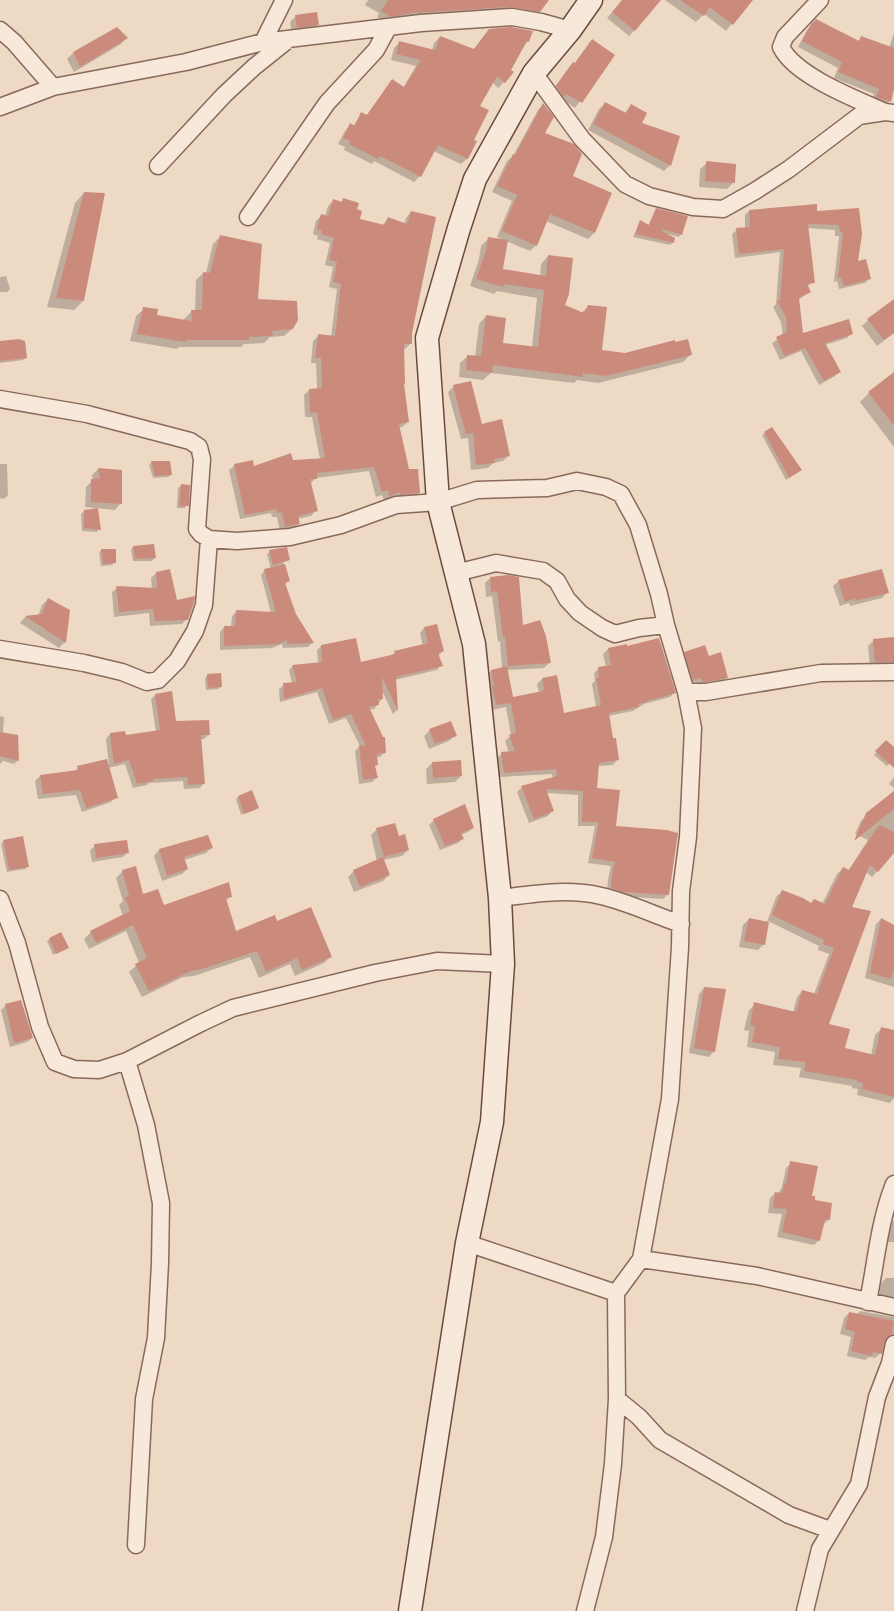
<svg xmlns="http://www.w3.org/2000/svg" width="894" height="1611" viewBox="0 0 894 1611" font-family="Literata,serif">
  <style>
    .shadow { fill: #0003 }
    .building { fill: #cb8b7c }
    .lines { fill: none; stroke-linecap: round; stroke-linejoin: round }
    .minor-casing { stroke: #89695c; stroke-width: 19 }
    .secondary-casing { stroke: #6b4b3f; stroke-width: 25 }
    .minor { stroke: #f8e8d9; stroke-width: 16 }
    .secondary { stroke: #f8e8d9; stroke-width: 22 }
  </style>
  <rect width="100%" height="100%" fill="#eed9c5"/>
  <path class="shadow" d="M368,0H547L533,17L473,14L465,10L460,15L385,22L377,17L379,13L365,5Z
    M623,0H646L635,30L629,36L607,18Z
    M665,0H751L726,31L704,14L696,22Z
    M296,16L317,25L311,31L292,33L290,22Z
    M816,20L857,42L861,38L889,48L894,33V84L890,101L884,106L872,102L874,94L834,78L838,68L798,47L807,30Z
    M490,30L528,41L523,46L504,82L498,88L492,82L478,106L472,140L475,142L467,159L461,164L433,151L420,176L414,182L374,161L372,164L344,150L345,147L338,144L345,131L350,125L353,126L361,114L366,116L392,81L403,88L416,66L391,60L394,48L400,42L432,50L434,43L440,37L473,50Z
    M126,38L121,44L74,72L67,59L73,53Z
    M592,41L613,55L575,108L551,92L568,69L574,64Z
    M605,104L624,114L631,105L640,124L670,165L664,171L588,130L599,109Z
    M543,105V134L571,177L610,193L594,233L588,239L546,221L536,245L530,251L506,241L502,270L540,276L541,264L548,256L563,305L581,313L589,306L601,351L625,354L690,355L683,362L598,383L577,380L574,383L491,373L483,380L459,377L460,363L468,356L475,357L479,324L486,316L502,344L532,348L537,298L497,291L494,294L470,286L479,259L481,246L488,239L504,240L497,237L512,201L492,192L507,161L513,156L538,110Z
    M707,163L735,165L733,183L727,189L699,187L700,169Z
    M84,193L83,301L74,310L47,307L75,203Z
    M343,200L356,210L359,220L382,226L388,218L404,224L406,218L411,212V343L405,349H402L403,385L408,422L402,427L398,428L408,471L419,493L413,498L395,499V497L384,500L382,495L376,497L369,471L316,478L310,484L316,510L311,516L297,519L298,524L293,529L280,532L277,517H272L271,513L240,519L229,470L235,465L253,468L293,461L320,459L312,417H305L304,395L309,390L317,389L316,363H311L313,341L319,335L331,337L337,289L329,287L333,267L325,265L330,243L317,239L318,236L313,234L316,221L322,215L325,216L328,206L333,201L341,203Z
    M656,209L681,234L679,237L664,233L673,242L670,245L633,237L640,222L648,226Z
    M858,209L857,263L870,278L865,283L839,289L837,281L834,282L839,236H835V230L808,228L813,282L807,287L809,292L798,300L802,334L852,333L847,338L825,345L839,372L835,376L819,385L801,351L780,360L772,343L783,336L781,322L773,307L776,304L780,252L735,258L732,234L737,230L745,229V215L749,211L816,213Z
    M221,236L256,300L292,329L284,336L270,337L264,343L244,344L241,347H179L177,349L130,341L136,316L144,309L156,316L184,321V319L192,311H195L196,280L203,273H206L213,244Z
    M6,276L10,289L7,292H0V277Z
    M894,310V333L877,346L862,326L868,320Z
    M0,342L26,358L23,360L0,363Z
    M894,385V447L860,402L869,393Z
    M454,386L481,425L509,455L503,461L493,463L488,468L471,470L468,438L461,439L448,392Z
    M765,433L797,472L786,480L762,435Z
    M152,462L171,475L168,477L153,478L149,465Z
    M0,464H7L8,495L4,499L0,498Z
    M98,469L121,503L115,510L85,507L86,487L93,480L92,475Z
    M181,486L187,505L185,508H177L178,488Z
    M84,511L99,529L97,532L82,531L81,514Z
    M133,547L155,558L152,561H133L131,550Z
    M101,550L114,562L112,565L101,566L99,553Z
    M270,552L289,560L283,563L288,581L285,585L295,615L312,643L308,647L283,648L282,644L272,648L220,650V632L224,627H231L232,616L236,612L271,613L261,575L265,570L271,569L267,554Z
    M156,573L187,619L182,624L150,626L149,613L114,617L112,592L117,588L152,589L151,578Z
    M490,578L522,626L550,662L544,668L506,670L512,698L539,693L537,684L542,679L563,715L596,707L592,684L595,681L594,673L599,668L606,667L603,654L608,649L626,646L674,693L670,697L644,704L633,711L608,716L617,760L613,765L598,766L596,789L615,827L668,894L663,899L617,896L607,893L608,879L611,866L588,863L595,826H578V795L546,793L552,811L548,816L529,823L517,792L522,787L553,778L552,774L499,777L497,758L502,753H509L505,741L511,735L506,707L492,710L487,675L491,671L502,668L500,641L498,642L492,596L486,597L485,583Z
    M839,581L887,592L882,598L850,606L849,603L840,606L833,586Z
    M48,599L65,642L59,648L20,623L25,617L38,616L42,605Z
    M436,625L443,651L438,656L441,665L437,670L395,680L397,710L393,714L381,689L382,699L374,709L368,710L384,753L380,757H376L377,764L374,767L376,778L372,782L359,784L355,751L360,746L346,718L329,724L317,692L280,702L279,689L284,685L292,684L289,670L293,666L318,663L317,650L321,646L360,664L390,657L395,652L423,646L420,633L424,628Z
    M894,639V671L870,668L868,646L874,640Z
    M685,653L708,657L726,678L722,683L698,686L697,682L688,684L680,658Z
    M208,675L221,686L218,689L206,690L205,678Z
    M155,695L175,722L208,735L204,739H200L204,783L200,788L184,789L183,781L149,783L147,785L133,788L125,764L108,768L116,797L111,802L82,812L76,795L38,799L35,781L40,776L74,772L78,768L109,765L106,739L110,734L125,736L156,732L151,699Z
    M0,716L4,717L3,733L18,760L14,764L3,761L0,764Z
    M430,730L455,735L449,741L429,749L424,736Z
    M886,742L894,749V758L887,766L874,755Z
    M432,763L461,776L455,782L427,784L426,769Z
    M894,777V788L889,784Z
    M252,792L257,808L255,810L241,815L236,799L238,797Z
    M894,792V852L872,877L866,872L850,908L828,1025L843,1049L871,1056L875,1035L881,1029L894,1031V1098L890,1103L857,1095L858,1089L852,1088V1086L799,1077L801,1068L773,1065L775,1052L747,1047L749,1031L744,1030L749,1010L755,1004L793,1012L797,997L802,991L814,994L829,954L818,950L819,946L768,921L764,944L758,950L739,947L743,925L749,919L767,922L776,897L782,891L810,904H822L837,874L843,868L848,871L868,840L855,834L861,821Z
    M434,820L473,828L468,832L461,835L462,839L458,843L440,850L429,825Z
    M377,829L398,838L408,850L402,856L383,860L389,875L383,881L354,892L348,877L354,871L377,861L371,835Z
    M208,836L211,848L206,853L184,860L187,869L182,874L162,881L154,856L159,850Z
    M4,841L28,866L25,869L7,872L1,844Z
    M95,846L128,852L123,857L92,862L90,850Z
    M123,871L143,896L163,907L231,896L226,901L235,933L277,922L331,956L324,963L295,976L290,964L259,978L250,957L194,976L183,977L142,997L129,972L139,963L126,931L89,949L84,939L91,932L123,916L119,905L123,901L116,878Z
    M881,919L894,926V987L865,978L876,924Z
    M50,939L67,948L53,955L47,941Z
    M704,988L714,1051L709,1057L689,1053L699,994Z
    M6,1005L32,1038L27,1042L10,1047L1,1010Z
    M791,1163L811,1197L829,1219L824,1224L819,1240L814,1245L777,1237L782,1214L768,1213L770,1198L775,1193L778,1194L782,1187L786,1168Z
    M894,1220V1242H885L889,1225Z
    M886,1278H894V1304L879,1299L881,1283Z
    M860,1311L894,1317V1341L890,1339H885L881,1353L875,1358L869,1357L865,1360L847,1356L851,1337L840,1334L844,1318L849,1313L856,1315Z"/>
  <path class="building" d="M388,0H549L540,12L511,7L412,13L391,17L381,11Z
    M622,0H661L635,31L612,12Z
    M680,0H753L733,25L710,7L704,16Z
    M317,12L319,25L297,28L295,15Z
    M816,19L859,41L861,36L894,48V89L891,102L876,97L879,89L838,72L842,62L802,41L811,24Z
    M117,27L128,38L80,67L73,52Z
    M511,27L533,31L529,42L527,41L511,70L514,72L505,83L497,76L480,106L489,110L474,140L477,141L468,159L438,145L421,177L380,156L378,159L349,144L350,141L343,138L350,123L355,126L361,112L367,115L392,79L404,87L421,60L396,54L399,41L435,50L440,36L474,49L489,29Z
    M592,39L615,55L582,103L566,94L564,97L556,86L573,62L575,63Z
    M605,102L626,113L631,104L647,113L642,123L680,136L671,166L593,124Z
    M543,103L554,117L545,133L574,144L582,154L573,176L612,193L595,233L550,214L537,246L502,231L517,195L497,186L513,154L515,155Z
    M706,161L736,164L735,183L705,181Z
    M84,192L105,193L84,301L56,298Z
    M343,198L359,203L357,209L362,211L360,219L385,225L388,217L407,224L411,211L436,217L412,333V344H404L405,384H404L409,422L399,424L409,469H418L420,493L400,495V492L389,496L388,490L382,492L374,467L317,473V479H310L318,511L298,516L300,524L285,527L282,512L277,513L276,509L245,515L234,464L253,460L254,466L291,453L293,460L325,458L317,412L310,413L309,389L322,388L321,358H315L318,334L335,336L341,284L333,282L337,262L329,260L334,238L321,234L322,231L317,229L321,214L328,216L333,199L342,202Z
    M817,204V211L859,208L862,234L858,261L866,259L871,279L844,286L841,277L838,278L843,232H840L839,225L808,224L815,283L807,284L811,292L799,298L803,333L849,319L853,334L825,343L841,372L824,381L805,348L784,356L776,337L787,332L786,317L777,301L780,300L784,249L739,254L736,228L750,227L749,210Z
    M656,208L688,216L682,235L662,229V231L675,238L674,243L635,234L640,220L649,225Z
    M220,235L262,244L258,299L297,301L298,320L293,329L272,331L273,336L249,337V340H185L186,342L137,334L143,307L158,309L157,315L192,321L191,310H202L203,272L210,273Z
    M488,237L508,240L503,269L546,276L548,255L573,258L569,294L565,305L584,313L588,305L607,307L602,350L625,353L675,340V342L688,339L692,355L606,376L583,373V377L493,365L492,373L466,370L467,355L481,356L486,315L506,318L503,343L538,347L544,290L504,284L503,287L476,279L486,250Z
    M894,299V333L884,340L867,319Z
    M19,339L25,341L27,358L0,361V341Z
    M894,372V426L868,392Z
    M471,381L482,424L502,419L510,456L494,459L495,463L476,465L473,433L466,434L461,417L453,385Z
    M772,427L802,470L789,478L764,432Z
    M151,461H170L172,475L155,476Z
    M98,468L122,470V504L91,502V479L100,478Z
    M181,484L190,485L189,506H179Z
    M98,508L101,530L84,528V510Z
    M154,544L156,558L135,559L133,546Z
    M287,547L290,560L273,565L269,550Z
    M101,549H116V563L103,564Z
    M285,564L290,581L285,583L296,614L314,643L287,644V640L278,644L224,646V626H235L236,610L276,612L264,569Z
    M170,569L177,600L195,596L194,603L188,620L155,621L153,609L119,612L116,586L157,588L156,572Z
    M882,569L889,593L855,601V598L845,602L838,580Z
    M508,575L519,577L523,625L540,620L546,636L551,663L508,666L505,637H503L497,591L491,592L490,577Z
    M48,598L70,610L66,643L25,616L42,614Z
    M437,624L444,651L438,653L443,666L396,677L398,711L382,677L383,699H378L379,705L369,707L383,737H385L386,753L377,754L378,765L375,766L378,778L363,780L359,745L366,746L351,714L333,720L322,688L284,699L283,683L297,682L292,665L322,662L321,645L356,638L361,662L395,654L394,651L428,643L424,627Z
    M894,637V662H875L873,639Z
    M659,638L676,693L647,701V702L639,704V707L609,713L613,738H616L619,760L599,763L597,788L620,790L616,826L667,830L678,833L669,895L622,892L611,888L612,873L615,862L592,858L599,822H582L583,791L546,789L554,811L534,819L521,786L557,776L556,769L504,773L501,752L515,751L509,735L516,732L511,703L496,705L492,686L494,685L491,670L507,666L513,697L543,691L544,690L542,678L557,675L564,713L601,705L596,678H599L598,667L611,665L608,648L627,644V646Z
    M705,645L709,656L721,652L728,678L705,682H703L701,678L693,680L684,652Z
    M221,673L222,687L208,688L207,674Z
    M172,691L176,721L209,720L210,735H201L205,784L188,785L187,777L153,779V781L137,784L129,760L114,764L110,733L125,731L126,735L160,730L155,694Z
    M451,721L457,736L435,744L429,729Z
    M0,732L18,735L19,761L0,756Z
    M886,740L894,747V768L875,751Z
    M107,759L118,798L86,808L80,790L43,794L40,775L78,770L77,766Z
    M461,760L462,776L433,778L432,762Z
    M252,790L259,808L244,814L238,796Z
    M894,791V809L854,841L866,813Z
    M465,804L474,828L461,833L464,839L445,846L433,819Z
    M395,823L399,836L405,834L409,850L384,857L376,828Z
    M879,825L894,832V853L878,872L870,865L852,907L871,911L829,1024L850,1029L845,1048L875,1055L881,1027L894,1030V1097L862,1089L863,1083L857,1082V1080L804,1071L806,1062L778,1059L780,1047L752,1042L755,1026L750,1025L754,1002L796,1012L802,990L817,994L834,948L823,944L824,940L772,915L782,890L803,898L811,903L814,899L825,904L843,867L849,870Z
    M208,835L213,848L184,857L188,869L167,876L159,849Z
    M23,836L29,867L9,870L3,840Z
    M127,840L129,853L96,858L94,844Z
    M383,857L390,875L360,887L353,870Z
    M136,866L143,894L158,889L164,905L229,882L232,897L226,898L236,931L275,915L277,921L311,907L332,957L302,970L297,958L266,972L257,951L202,969L191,971L149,991L135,964L147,958L133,925L96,943L90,931L130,911L125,897L129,896L122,870Z
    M749,918L769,922L765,945L744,941Z
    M881,918L894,925V968L891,979L870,973Z
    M61,932L69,948L56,954L49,938Z
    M704,987L726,989L715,1052L694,1048Z
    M21,1000L33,1038L14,1043L5,1004Z
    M790,1161L818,1166L812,1196H815V1200L832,1203L830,1220L825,1219L820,1241L782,1232L787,1209L773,1208L775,1192L782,1193L784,1184H786Z
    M849,1312L894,1321L892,1334L886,1338L882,1354L873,1352L872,1356L851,1351L855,1332L845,1329Z"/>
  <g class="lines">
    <defs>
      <path id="minor" d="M820,0L785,37L781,47C795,76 856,99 885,112
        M0,30L14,42L53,87
        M263,42L284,0
        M534,73L582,139L625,184L649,196L693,207L723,209L755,191L789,169L859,116L885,112L894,113
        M0,107L53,87L186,62L263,42L421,23L512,17L541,22L570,30
        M158,166L224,95L254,67L289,39
        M248,217L327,103L376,50L388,28
        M0,399L87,414L190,441L199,447L202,459L197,529L201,534L209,539L237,541L290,537L341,525L396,505L438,502L477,490L547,488L577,481L606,487L621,494L638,525L659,594L666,625L686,692L693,728L688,837L681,891L680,947L670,1099L641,1259L616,1293L617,1399L613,1464L604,1537L585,1611
        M456,573L496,563L543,571L557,581L567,599L580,613L602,628L615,634L639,628L666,625
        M0,649L84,663L122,672L147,682L158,680L177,661L195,631L204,605L209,539
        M686,692H706L821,673L894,672
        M500,898C533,894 568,888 601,896C628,902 654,915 681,924
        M0,899L17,943L40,1027L55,1062L74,1069L99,1070L127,1061L201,1023L233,1008L375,973L437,961L503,964
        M127,1061L146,1125L161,1203L160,1263L156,1338L144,1399L136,1545
        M467,1243L616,1293
        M641,1259L757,1276L894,1307
        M868,1302C876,1262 879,1222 894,1184
        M617,1399L639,1417L660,1440L789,1515L830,1530
        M805,1611L820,1549L859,1484L877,1397L890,1363L894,1344"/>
      <path id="secondary" d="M410,1611L467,1243L492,1122L503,964L500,898L474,644L438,502L427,338L459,228L475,179L534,73L570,30L591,0"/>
    </defs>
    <use href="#minor" class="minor-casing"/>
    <use href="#secondary" class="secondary-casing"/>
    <use href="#minor" class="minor"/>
    <use href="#secondary" class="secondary"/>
  </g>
</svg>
